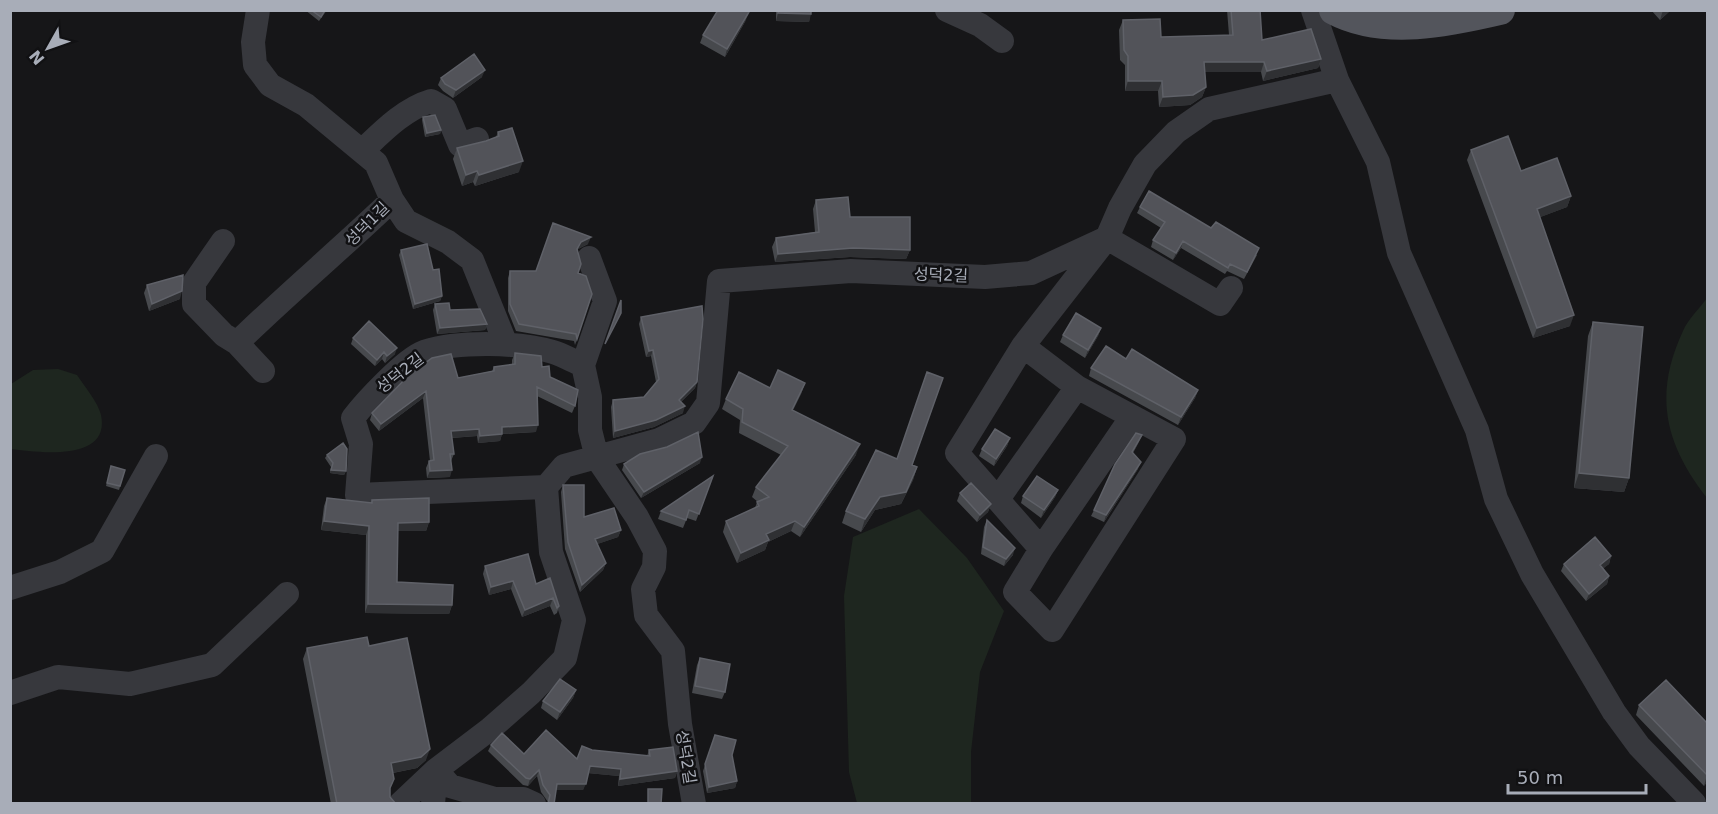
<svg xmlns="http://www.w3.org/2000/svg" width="1718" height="814" viewBox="0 0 1718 814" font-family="'DejaVu Sans','Noto Sans KR',sans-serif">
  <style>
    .green { fill: #1e261f }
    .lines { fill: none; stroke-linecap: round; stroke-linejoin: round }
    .minor { stroke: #37383d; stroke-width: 24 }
    .major { stroke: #53555c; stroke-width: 30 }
    .wall { fill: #47494d }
    .shaded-wall { fill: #2f3033 }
    .building { fill: #525359; stroke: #5f6168; stroke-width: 1.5 }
    .labels { text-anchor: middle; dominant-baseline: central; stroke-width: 5; stroke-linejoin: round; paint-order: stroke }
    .street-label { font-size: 16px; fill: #a8adb8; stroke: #111113 }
  </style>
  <rect width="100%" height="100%" fill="#161618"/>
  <path class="green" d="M1707,298V498C1665,444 1653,395 1683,331C1688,319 1700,308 1707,298Z
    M58,369L77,375C84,386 98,402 101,415C111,463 36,452 11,449V384L33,370Z
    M919,509L967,558L1004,611L980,672L971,752V803H857L849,772L844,596L853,537Z"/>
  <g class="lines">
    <path class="minor" d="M258,10L253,42L255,65L270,85L306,105L376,163L392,200L406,221L448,242L472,260L505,342
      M947,10L980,25L1002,41
      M1313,10L1337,80L1378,162L1399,253L1477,430L1496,499L1532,574L1614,712L1639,746L1694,803
      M362,151C382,132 404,109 431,101L445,109L460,145L477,139
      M223,241L194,283V304L224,335L237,343
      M1023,346L1077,387L1174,439L1052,630L1015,592L1041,549L957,453L1023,346L1107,238L1220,304L1231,288
      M583,365L605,301L589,258
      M263,371L237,343C287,294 341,249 392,200
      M546,487L357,495L361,444L353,418C366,401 405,359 424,352C458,341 519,342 553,352C563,355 573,361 583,365L590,397V430L597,458L637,517L655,551L654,567L643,589L646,615L673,651L680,724L694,804
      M998,499L1077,387
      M1041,549L1131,418
      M10,588L60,572L102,551L156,456
      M10,693L58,677L130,684L212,665L287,594
      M436,770L450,786L495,799H523L534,804
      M400,804L436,770L490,729L531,693L565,658L574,620L551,552L546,487L564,466L659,440L694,423L708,403L719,281L851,271L985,277L1031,273L1107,238L1120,208L1145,164L1176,132L1209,109L1337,80
      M433,804L436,770"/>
    <path class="major" d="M1334,10C1383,36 1449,22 1500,10"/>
  </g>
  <path class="wall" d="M305,10H327L319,21Z
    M776,10H811L809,22L776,21Z
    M1227,10H1260L1262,40L1321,59L1318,68L1263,81L1261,72H1205L1206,87L1202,97L1190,105L1159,107L1158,91H1125V65L1120,60L1119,30L1123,20L1161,37L1229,35Z
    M1651,10H1671L1660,20Z
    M746,20L725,57L700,43L703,35Z
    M482,77L453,98L443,91L438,85L441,78Z
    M423,117L441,130L440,134L425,137L422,120Z
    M498,132L519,172L475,186L473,182L462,186L453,159L457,148L486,141L496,137Z
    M1471,150L1521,171L1571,196L1567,207L1540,217L1570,326L1533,338L1467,160Z
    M816,200L850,217L910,250L906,259L850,257L775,262L772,247L776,238L815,232L813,209Z
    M1140,207L1257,255L1244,279L1227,271L1225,274L1181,248L1173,260L1151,247L1153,240L1161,228L1137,213Z
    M553,223L588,244L578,249V273L592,294L575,345L574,341L516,331L508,311V278L510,271H536Z
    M401,250L442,296L440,301L413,309L399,255Z
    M147,285L180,299L149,311L144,293Z
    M435,304L487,324L485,330L437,334L433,310Z
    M641,317L697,382L695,388L681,402L683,413L654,427L613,438L611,407L613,400L644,397L656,382L651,356L646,357L639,324Z
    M1593,322L1629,478L1624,492L1574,488L1588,336Z
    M1101,328L1098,336L1085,358L1060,342L1063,335Z
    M353,338L395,354L385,363L382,359L375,366L351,344Z
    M515,353L542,367L575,406L572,413L537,396L536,432L502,434L500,441L478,443L477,436L452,438L454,454L451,461L450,477L427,478L426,468L429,461H430L423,398L379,431L370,420L372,413L458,378L492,371L494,367L512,365V360Z
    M1126,359L1198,390L1195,398L1178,425L1089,376L1091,368Z
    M805,383L801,394L793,410L856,455L800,537L791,531L768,542L765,550L737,563L723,532L726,521L755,508L757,502H758L752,497L756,487L781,455L739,433L740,420L722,409L726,399Z
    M1010,438L1007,446L994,466L979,456L982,449Z
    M1139,442L1133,453L1138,469L1104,522L1091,516L1094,510Z
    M327,455L346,471L344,475L330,473L331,467L325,458Z
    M897,459L917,467L913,480L901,504L875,510L861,532L842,523L846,511Z
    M700,463L641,498L622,470L624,464Z
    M111,466L125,470L119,490L106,486Z
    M713,476L696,521L687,518L683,528L658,519L661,511Z
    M563,485L584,517L621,530L618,537L597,544L606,563L603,570L580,592L565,549L561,492Z
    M1058,490L1055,497L1041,518L1021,503L1023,496Z
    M960,493L991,504L988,512L977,522L957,501Z
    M327,498L371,503L372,500L429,522L426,531H397V582L452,605L449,614L365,613L366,535L321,530L324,506Z
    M987,520L1013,555L1004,566L981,554L984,527Z
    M1611,556L1609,564L1603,568L1609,576L1607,584L1586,601L1561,571L1564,564Z
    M485,566L536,584L550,578L559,606L557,613L554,615L550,606L522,617L511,589L489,595L483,574Z
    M369,646L426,760L417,768L393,773L390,790V797L396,804H331L303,659L307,648Z
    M700,658L725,692L722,699L692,693L697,665Z
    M576,690L573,698L557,720L541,708L543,701Z
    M1639,705L1707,723V782L1704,786L1636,715Z
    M715,735L737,781L735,788L707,793L703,771Z
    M491,745L524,754L577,759L592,750L647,756L649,750L677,771L675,778L618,786L619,776L588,773L583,790H556L554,804H548V802L541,792L537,776L528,786L523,785L488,751Z"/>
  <path class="shaded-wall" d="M1663,10H1671L1660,20Z
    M749,12L746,20L725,57L727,49Z
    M778,13L811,14L809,22L776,21Z
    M1321,59L1318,68L1263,81L1267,71Z
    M1204,62H1264L1261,72H1201Z
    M485,70L482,77L453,98L456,90Z
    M1128,81H1162L1158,91H1125Z
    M1206,87L1202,97L1190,105L1159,107L1163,97Z
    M441,130L440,134L425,137L427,133Z
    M523,161L519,172L475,186L479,175Z
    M477,171L473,182L462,186L466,175Z
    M1571,196L1567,207L1533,220L1537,209Z
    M591,237L588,244L578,249L575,256L581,242Z
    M1183,241L1181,248L1173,260L1176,253Z
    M853,248L910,250L906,259L850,257L775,262L778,254Z
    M182,291L180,299L149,311L152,304Z
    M442,296L440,301L413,309L415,304Z
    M1574,315L1570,326L1533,338L1537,328Z
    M487,324L485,330L437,334L440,328Z
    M1101,328L1098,336L1085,358L1088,350Z
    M397,348L395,354L385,363L387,356Z
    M653,350L651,356L646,357L649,351Z
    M384,352L382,359L375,366L377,360Z
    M697,382L695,388L676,406L679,400Z
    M805,383L801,394L788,420L792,410Z
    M1198,390L1195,398L1178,425L1181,417Z
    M426,391L423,398L379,431L381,424Z
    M685,406L683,413L654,427L613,438L615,431Z
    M538,425L536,432L499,434L502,427Z
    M479,429L477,436L449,438L451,431Z
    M502,434L500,441L478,443L480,436Z
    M1142,435L1139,442L1129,459L1132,452Z
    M1010,438L1007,446L994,466L996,459Z
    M860,444L856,455L800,537L804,527Z
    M702,457L700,463L641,498L644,492Z
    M1141,462L1138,469L1104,522L1106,515Z
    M917,467L913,480L901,504L875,510L861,532L865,519L880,497Z
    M331,470L346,471L344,475L330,473Z
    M452,470L450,477L427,478L430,471Z
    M1579,473L1629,478L1624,492L1574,488Z
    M1058,490L1055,497L1041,518L1044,510Z
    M991,504L988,512L977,522L980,515Z
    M324,521L369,526L366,535L321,530Z
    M795,521L791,531L768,542L765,550L737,563L741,553L766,534Z
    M429,522L426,531H394L398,523Z
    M621,530L618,537L592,546L595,539Z
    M1015,548L1013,555L1004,566L1006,559Z
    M1611,556L1609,564L1598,573L1600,565Z
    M606,563L603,570L580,592L582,585Z
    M1609,576L1607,584L1586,601L1589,594Z
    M513,581L511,589L489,595L491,587Z
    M553,598L550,606L522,617L525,610Z
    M368,604L452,605L449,614L365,613Z
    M576,690L573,698L557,720L560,712Z
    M430,749L426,760L417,768L387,774L391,763Z
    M590,766L621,769L619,776L587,773Z
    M539,770L537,776L528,786L530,779Z
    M677,771L675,778L618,786L620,779Z
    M1707,775V782L1704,786Z
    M737,781L735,788L707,793L709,787Z
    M557,784H586L583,790H555Z"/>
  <path class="building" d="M311,10H325L321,17Z
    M718,10H746L749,12L727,49L703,35Z
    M779,10H811V14L778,13Z
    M1231,10H1260L1262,40L1311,29L1321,59L1267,71L1264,62H1204L1206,87L1193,95L1163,97L1162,81H1128V56L1124,50L1123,20L1160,19L1161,37L1233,35Z
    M474,54L485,70L456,90L445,84L441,78Z
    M435,115L441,130L427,133L423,117Z
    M512,128L523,161L479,175L477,171L466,175L457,148L486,141L499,136L498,132Z
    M1508,136L1521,171L1557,158L1571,196L1537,209L1574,315L1537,328L1471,150Z
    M1149,191L1211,228L1216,222L1259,248L1247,272L1230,264L1228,268L1183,241L1176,253L1153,240L1165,222L1140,207Z
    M848,197L850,217H910V250L853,248L778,254L776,238L819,232L816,200Z
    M553,223L591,237L581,242L577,249L581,264L578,273L586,276L592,294L577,339L576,334L519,324L510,304V271H536Z
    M427,244L433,270L439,269L442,296L415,304L401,250Z
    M183,275L182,291L152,304L147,285Z
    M621,300V313L605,344Z
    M449,303L450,310L480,309L487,324L440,328L435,304Z
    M702,306L703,319L697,382L679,400L685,406L656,420L615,431L613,400L644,397L659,379L653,350L649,351L641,317Z
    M1076,313L1101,328L1088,350L1063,335Z
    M369,321L397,348L387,356L384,352L377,360L353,338Z
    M1593,322L1643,327L1629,478L1579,473Z
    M1106,346L1126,359L1132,349L1198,390L1181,417L1091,368Z
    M515,353L541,356L542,367L549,366L550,377L578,390L575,406L537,387L538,425L502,427V434L480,436L479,429L451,431L454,454H450L452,470L430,471L429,461L434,460L426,391L381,424L372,413L409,375L432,358L451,354L458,378L494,371V367L515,364Z
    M778,370L805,383L792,410L860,444L804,527L795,521L766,534L769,540L741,553L726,521L759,506L757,502L769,497L756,487L788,446L742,422L743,409L726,399L739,372L770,388Z
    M927,372L943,378L912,465L917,467L906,492L880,497L865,519L846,511L876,450L897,459Z
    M995,429L1010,438L996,459L982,449Z
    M698,432L702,457L644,492L624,464L640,454L667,447Z
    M1136,433L1142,435L1132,452L1141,462L1106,515L1094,510L1115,464Z
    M343,443L347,449L346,471L331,470L333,463L327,455Z
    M111,466L125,470L120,486L107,483Z
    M713,476L699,514L689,510L686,520L661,511Z
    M1037,476L1058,490L1044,510L1023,496Z
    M971,483L991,504L980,515L960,493Z
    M563,485H584V517L614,508L621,530L595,539L606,563L582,585L568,542Z
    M327,498L372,503V500L429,498V522L398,523L397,582L453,585L452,605L368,604L369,526L324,521Z
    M987,520L1015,548L1006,559L983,547Z
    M1595,537L1611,556L1600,565L1609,576L1589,594L1564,564Z
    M528,554L536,584L550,578L559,606L557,608L553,598L525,610L513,581L491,587L485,566Z
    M367,637L369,646L407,638L430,749L421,757L391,763L394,779L390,788V797L396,804H337L307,648Z
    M700,658L730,664L725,692L695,686Z
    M560,679L576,690L560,712L543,701Z
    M1666,680L1707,723V775L1639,705Z
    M546,730L577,759L582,746L592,750L650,756L649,750L673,747L677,771L620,779L621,769L590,766L586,784H557L554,804H548L550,795L543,785L539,770L530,779L526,778L491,745L502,733L524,754Z
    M715,735L736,740L732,755L737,781L709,787L705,764Z
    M648,789H662L661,804H648Z"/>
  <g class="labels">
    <g class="street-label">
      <text transform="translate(367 224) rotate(-45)">성덕1길</text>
      <text transform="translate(941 275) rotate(2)">성덕2길</text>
      <text transform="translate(400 373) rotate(-38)">성덕2길</text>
      <text transform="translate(686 757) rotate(81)">성덕2길</text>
    </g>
  </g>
  <rect width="1718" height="814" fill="none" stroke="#a8adb8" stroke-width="24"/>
  <g transform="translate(48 48) rotate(230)" stroke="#111113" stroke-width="4.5" paint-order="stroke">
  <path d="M0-4.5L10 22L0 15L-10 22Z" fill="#a8adb8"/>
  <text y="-9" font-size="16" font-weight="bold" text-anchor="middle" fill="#a8adb8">N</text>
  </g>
  <path d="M1508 784v9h138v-9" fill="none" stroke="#a8adb8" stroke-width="3"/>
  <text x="1517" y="784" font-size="18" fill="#a8adb8" stroke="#111113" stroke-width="4.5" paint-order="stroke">50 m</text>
</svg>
